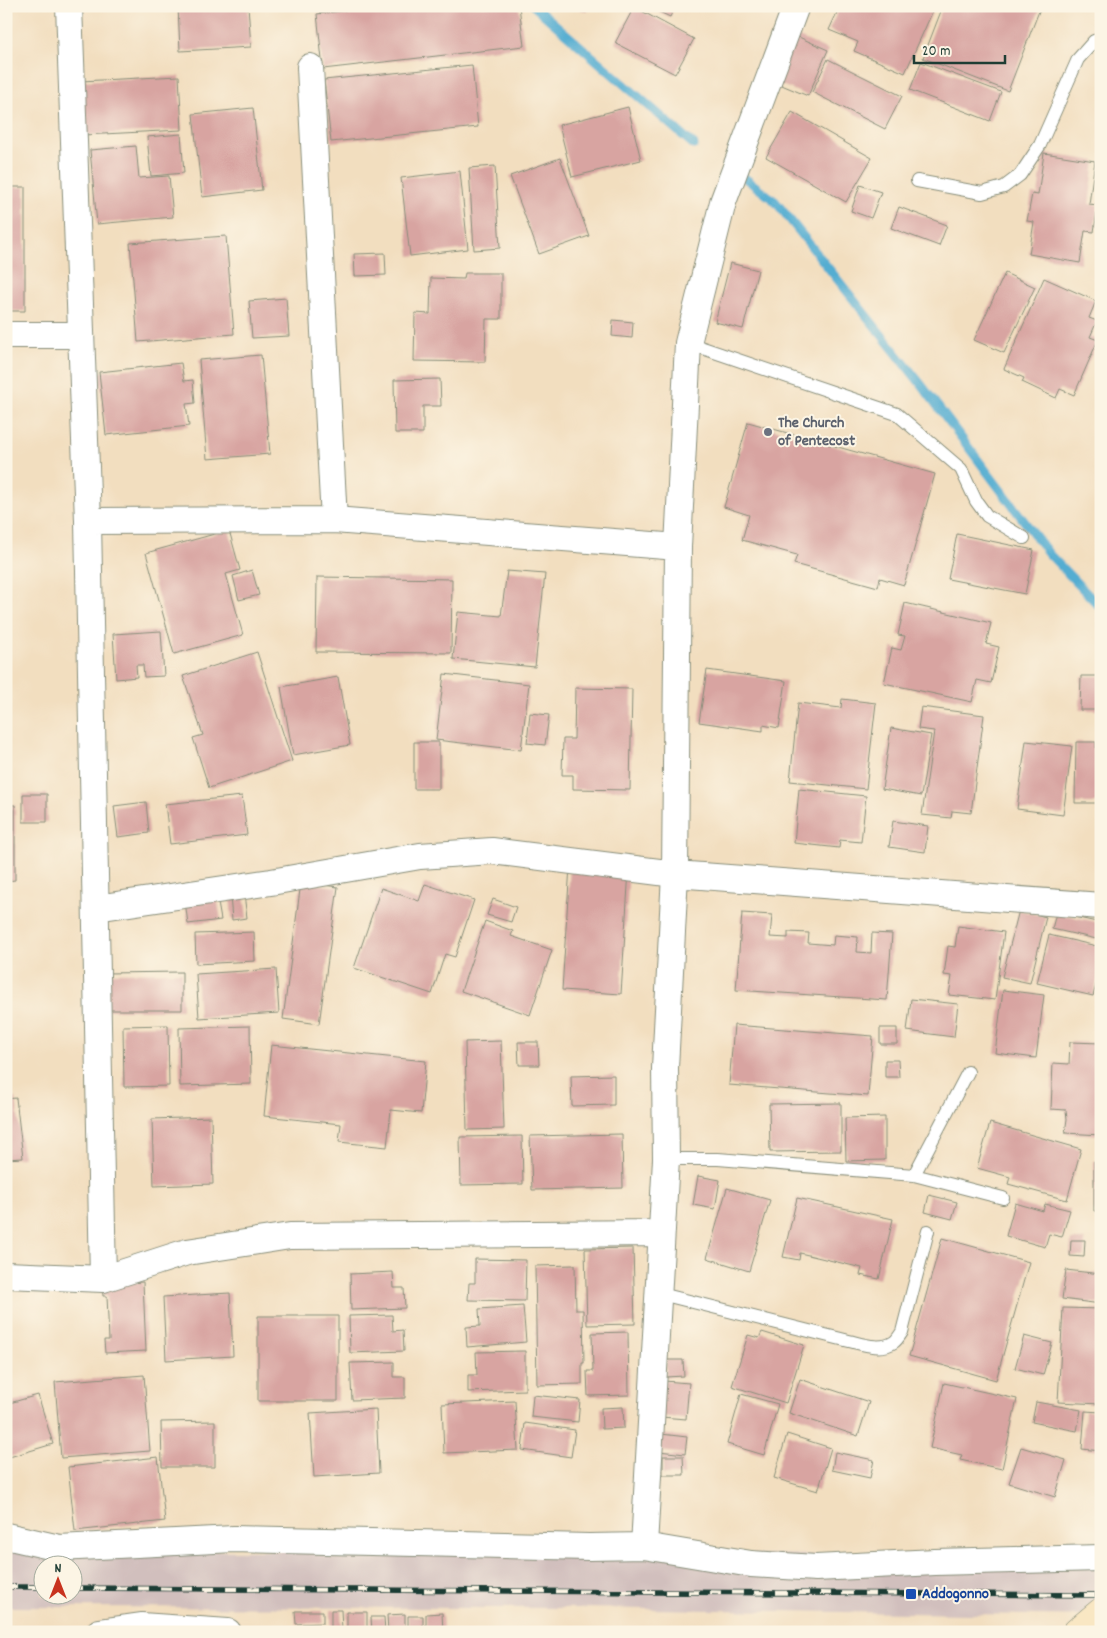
<svg xmlns="http://www.w3.org/2000/svg" width="1107" height="1638" viewBox="0 0 1107 1638" font-family="Dekko,sans-serif">
  <style>
    .industrial { fill: #d1bfbd; fill-rule: evenodd }
    .lines { fill: none; stroke-linecap: round; stroke-linejoin: round }
    .stream { stroke: #54add1; stroke-width: 9 }
    .building { fill: #d8a4a1 }
    .lane-casing { stroke: #888e7a; stroke-width: 14 }
    .street-casing { stroke: #888e7a; stroke-width: 28 }
    .secondary-casing { stroke: #888e7a; stroke-width: 29 }
    .lane { stroke: #fff; stroke-width: 12 }
    .street { stroke: #fff; stroke-width: 26 }
    .secondary { stroke: #f9e7c3; stroke-width: 28 }
    .rail-casing { stroke: #1f3d34; stroke-width: 5.5 }
    .rail { stroke: #fcf5e5; stroke-width: 4; stroke-dasharray: 11; stroke-linecap: butt }
    .worship-dot { fill: #6b7280; stroke: #fcf5e5; stroke-width: 2 }
    .transit-dot { fill: #1a4fb4; stroke: #fcf5e5; stroke-width: 2 }
    .labels { text-anchor: middle; dominant-baseline: central; stroke-width: 4; stroke-linejoin: round; paint-order: stroke }
    .worship-label { font-size: 16px; font-weight: bold; fill: #5b616d; stroke: #fcf5e5; text-anchor: start }
    .transit-label { font-size: 16px; font-weight: bold; fill: #164399; stroke: #fcf5e5; text-anchor: start }
  </style>
  <rect width="100%" height="100%" fill="#fcf5e5"/>
  <filter id="ink" filterUnits="userSpaceOnUse"><feTurbulence type="fractalNoise" baseFrequency=".02" numOctaves="2"/><feDisplacementMap in="SourceGraphic" scale="10" xChannelSelector="R" yChannelSelector="G"/><feConvolveMatrix kernelMatrix="1 2 1 2 8 2 1 2 1" color-interpolation-filters="sRGB"/></filter>
  <filter id="wash" filterUnits="userSpaceOnUse"><feTurbulence type="fractalNoise" baseFrequency=".0096" numOctaves="4" result="noise"/><feDisplacementMap in="SourceGraphic" scale="20" xChannelSelector="R" yChannelSelector="G"/><feGaussianBlur stdDeviation="1.12" result="paint"/><feColorMatrix in="noise" values="0 0 0 0 0 0 0 0 0 0 0 0 0 0 0 0 0 1.4 0 .05"/><feComposite in="paint" operator="in"/></filter>
  <g filter="url(#wash)">
    <rect width="100%" height="100%" fill="#f2debf"/>
    <path class="industrial" d="M6,1550L601,1552L1101,1559V1616L579,1608L6,1607ZM42,1566H72V1596H42Z"/>
    <g class="lines">
      <path class="stream" d="M534,6L694,145
        M737,172L775,201L920,383L1049,554L1101,608"/>
    </g>
    <g id="blocks">
      <path class="building" d="M178,6H248L251,47L180,51Z
        M384,6H519L524,46L323,69L317,14Z
        M575,6H589L586,12Z
        M647,6H675L670,17Z
        M840,6H935L905,73L854,51L858,42L829,30Z
        M943,6H1041L1008,91L923,58Z
        M634,7L694,39L675,74L615,43Z
        M792,34L828,50L808,96L772,81Z
        M828,59L902,96L885,129L812,92Z
        M921,62L1001,92L990,121L910,90Z
        M472,65L478,127L331,142L324,80Z
        M179,76L182,130L83,135L81,81Z
        M628,107L641,160L572,177L559,125Z
        M253,108L262,190L202,197L193,114Z
        M792,112L872,158L846,202L766,157Z
        M181,134L184,173L151,176L147,137Z
        M136,146L139,178L169,176L173,217L97,224L90,150Z
        M1044,153L1095,161L1089,204L1098,205L1094,232L1085,231L1080,263L1029,254L1034,222L1027,221L1032,194L1038,195Z
        M560,158L589,236L539,254L510,176Z
        M495,166L500,248L474,250L469,168Z
        M460,171L468,249L410,256L401,178Z
        M860,185L881,192L871,218L851,211Z
        M6,187H25V311H6Z
        M899,207L947,225L939,246L891,228Z
        M226,236L234,334L138,342L130,243Z
        M385,253L386,275L355,276L354,254Z
        M730,263L758,270L743,329L715,322Z
        M465,273H501V319H486L485,362L414,361L415,313L430,314L431,278L464,279Z
        M1005,273L1035,287L1004,353L974,340Z
        M1044,278L1096,301L1089,318L1097,321L1090,337L1098,340L1074,395L1060,389L1056,398L1022,382L1024,378L1004,369Z
        M286,298L289,336L252,338L249,301Z
        M613,320L633,322L632,338L612,336Z
        M261,355L270,454L207,459L199,360Z
        M181,363L184,381L193,380L195,403L186,404L189,426L106,435L99,372Z
        M440,379L441,406H423V433H395L394,380Z
        M748,422L935,474L904,585L880,578L878,587L794,564L797,555L742,540L749,515L724,507Z
        M229,530L240,570L226,574L243,635L174,654L146,553Z
        M957,534L1034,550L1025,594L948,579Z
        M252,570L259,595L239,600L233,576Z
        M507,571L545,574L535,667L453,659L458,612L501,616Z
        M317,577L452,579L451,653L316,652Z
        M905,603L991,623L986,644L999,647L991,683L977,680L972,702L884,683L892,648L901,650L905,636L898,635Z
        M161,631L164,676L144,677L143,665H136L137,677L116,679L113,634Z
        M257,652L292,761L209,788L193,738L203,735L183,676Z
        M707,670L786,681L779,728L763,725V731L699,722Z
        M444,674L529,684L521,750L436,740Z
        M1081,676H1100L1099,710H1080Z
        M338,677L350,745L293,755L281,687Z
        M575,688L632,689L630,790L573,789V775H562L563,739H574Z
        M842,699L876,703L866,789L790,781L798,703L841,708Z
        M921,707L984,715L971,813L952,811L951,818L922,815L934,731L918,729Z
        M530,713L549,715L545,745L527,743Z
        M891,728L931,735L921,796L882,789Z
        M1026,741L1072,746L1063,815L1017,809Z
        M414,742H439V789H414Z
        M1076,742H1096V748H1101V803H1075Z
        M799,789L866,796L861,842L840,840L839,848L794,843Z
        M23,794H47V822H23Z
        M242,796L247,835L170,844L165,804Z
        M146,802L149,833L118,837L114,806Z
        M6,805H15V880L6,881Z
        M893,821L928,826L925,852L889,847Z
        M570,866L629,870L621,994L562,990Z
        M301,882L338,887L319,1024L283,1019Z
        M425,884L474,900L455,957L445,954L432,994L354,968L381,888L419,901Z
        M6,888H8V928H6Z
        M244,894L247,918L232,920L230,895Z
        M217,897L221,920L188,924L185,901Z
        M493,899L516,907L511,922L487,915Z
        M1019,910L1046,917L1030,983L1002,977Z
        M742,913L772,915L770,937L788,938V932L809,933L808,943L833,945L834,935L858,937L857,952L871,953L872,933L892,934L887,1000L736,990Z
        M1056,913L1101,923V940L1052,929Z
        M485,921L513,931L511,936L552,950L530,1015L461,991Z
        M958,926L1004,932L995,1000L949,995L952,976L944,975L948,946L955,947Z
        M254,932L255,961L196,964L195,934Z
        M1049,935L1101,947V967L1093,996L1037,983Z
        M276,969L279,1013L199,1018L196,974Z
        M182,972V1010H106L105,973Z
        M1003,990L1044,995L1036,1058L995,1053Z
        M911,999L958,1004L954,1037L907,1031Z
        M168,1025L169,1086L124,1087L123,1026Z
        M734,1025L873,1036L868,1096L729,1085Z
        M250,1026L251,1084L180,1086L179,1028Z
        M880,1028H897V1044H880Z
        M501,1041L504,1129L467,1130L465,1042Z
        M518,1042H538L539,1065H519Z
        M1070,1042L1101,1043V1135L1065,1133L1067,1119L1066,1110L1051,1109L1053,1063L1069,1064Z
        M271,1045L426,1061L421,1113L391,1110L387,1147L339,1142L341,1124L264,1116Z
        M885,1060H898L899,1077H885Z
        M614,1075V1105L572,1106L571,1076Z
        M16,1098L23,1158L6,1159V1099Z
        M841,1103V1151L770,1152L769,1104Z
        M211,1117L213,1184L154,1186L152,1119Z
        M885,1117V1160L846,1161L845,1118Z
        M990,1123L1081,1149L1067,1200L1008,1184L1010,1177L977,1168Z
        M622,1134L623,1188L532,1190L530,1136Z
        M522,1136L523,1184L461,1185L460,1137Z
        M1094,1161H1101V1211H1094Z
        M698,1176L720,1180L715,1209L693,1205Z
        M727,1188L770,1200L749,1271L707,1258Z
        M929,1195L957,1202L952,1219L925,1212Z
        M797,1198L893,1219L879,1279L860,1275L862,1268L800,1253L799,1260L783,1257Z
        M1015,1203L1043,1211L1045,1204L1070,1210L1062,1237L1049,1234L1045,1247L1006,1236Z
        M942,1238L1029,1262L996,1380L909,1356Z
        M1071,1240H1085L1084,1257L1070,1256Z
        M633,1248L635,1324L587,1325L585,1249Z
        M475,1259L526,1260L525,1301L468,1300L469,1283H475Z
        M575,1265L576,1310H583L584,1363H582V1384L537,1385L535,1266Z
        M1066,1270L1101,1274V1304L1062,1299Z
        M393,1272L394,1288H404L405,1308L351,1310L350,1274Z
        M143,1282L146,1351L105,1353L104,1340H109L107,1296H103L102,1284Z
        M230,1293L233,1356L166,1360L163,1297Z
        M523,1306L526,1342L467,1347L466,1327L480,1326L479,1309Z
        M1063,1308L1101,1309V1404L1058,1402Z
        M392,1315L393,1331L403,1330L404,1351L350,1353L349,1316Z
        M258,1316H338V1401H258Z
        M628,1332L629,1395L588,1396L587,1371H593L592,1333Z
        M762,1332L804,1345L786,1403L732,1386L748,1335L759,1338Z
        M1024,1336L1052,1343L1043,1375L1015,1368Z
        M525,1351V1390L468,1392V1375H477L476,1352Z
        M666,1360H683L684,1376L666,1377Z
        M394,1362V1377H405V1398L352,1400L350,1363Z
        M144,1375L150,1451L61,1458L55,1382Z
        M800,1379L869,1402L858,1436L789,1413Z
        M664,1381L689,1383L686,1419L661,1417Z
        M944,1383L1017,1399L1002,1469L960,1460L962,1455L930,1448Z
        M741,1394L778,1404L764,1455L727,1444Z
        M38,1395L53,1444L6,1458V1404Z
        M533,1395L580,1400L578,1422L531,1417Z
        M515,1401L518,1450L444,1453L442,1404Z
        M1036,1402L1081,1410L1077,1431L1032,1422Z
        M623,1407L624,1428L602,1429L601,1408Z
        M376,1409L379,1473L314,1477L310,1413Z
        M1085,1411L1101,1412V1451L1082,1449Z
        M215,1421V1467H162L161,1422Z
        M525,1423L575,1430L571,1457L522,1450Z
        M661,1434L687,1437L685,1454L659,1451Z
        M787,1434L831,1448L818,1491L774,1478Z
        M1021,1447L1066,1460L1055,1497L1009,1483Z
        M835,1452L874,1460L870,1478L832,1470Z
        M663,1456H683L684,1475H663Z
        M158,1457L165,1521L75,1531L68,1467Z
        M331,1610H341L342,1629H331Z
        M295,1611H323V1623L296,1624Z
        M347,1612H367V1632H347Z
        M442,1613L443,1631L426,1632V1614Z
        M405,1614V1632H388L387,1615Z
        M408,1616H423V1632H408Z
        M371,1617H384L385,1632H372Z"/>
    </g>
  </g>
  <g filter="url(#ink)">
    <use href="#blocks" fill-opacity="0" stroke="#888e7a" stroke-width="1"/>
    <g class="lines">
      <defs>
        <path id="lane" d="M917,181L982,193L1004,187L1020,175L1040,145L1078,59L1094,41L1101,39
          M688,343L897,414L961,469L976,501L987,516L1024,538
          M666,1159H718L914,1175L1003,1198
          M914,1175L968,1072
          M657,1293L849,1341C862,1344 881,1351 894,1342C897,1340 900,1335 902,1332L928,1231"/>
        <path id="street" d="M69,6L88,521L103,1279
          M310,67L334,520
          M6,335H81
          M88,521L334,520L678,547
          M96,908L271,882L420,856L492,851L675,874L1101,906
          M6,1275L103,1279L187,1252L290,1236L661,1233
          M6,1536L59,1548L234,1539L589,1547L644,1546L751,1564L816,1568L935,1562L1101,1558
          M644,1546L666,1159L665,1068L675,874L678,547L688,343L723,202L796,6
          M99,1632L141,1626L228,1632"/>
        <path id="secondary" d="M1077,1632L1101,1612"/>
      </defs>
      <use href="#lane" class="lane-casing"/>
      <use href="#street" class="street-casing"/>
      <use href="#secondary" class="secondary-casing"/>
      <use href="#lane" class="lane"/>
      <use href="#street" class="street"/>
      <use href="#secondary" class="secondary"/>
      <defs>
        <path id="rail" d="M6,1587H42
          M72,1588L1101,1595"/>
      </defs>
      <use href="#rail" class="rail-casing"/>
      <use href="#rail" class="rail"/>
    </g>
  </g>
  <circle class="worship-dot" cx="768" cy="432" r="5"/>
  <rect class="transit-dot" x="905" y="1588" width="12" height="12" rx="2.5"/>
  <g class="labels">
    <g class="worship-label">
      <text x="778" y="423">The Church<tspan x="778" dy="18">of Pentecost</tspan></text>
    </g>
    <g class="transit-label">
      <text x="922" y="1594">Addogonno</text>
    </g>
  </g>
  <rect width="1107" height="1638" fill="none" stroke="#fcf5e5" stroke-width="25"/>
  <g transform="translate(58 1580)"><circle r="24" fill="#fcf5e5" stroke="#a4ab9e"/>
  <path d="M0-4L9 19L0 12L-9 19Z" fill="#c8321e"/>
  <text y="-8" font-size="14" font-weight="bold" text-anchor="middle" fill="#1f3d34">N</text>
  </g>
  <path d="M914 55v8h91v-8" fill="none" stroke="#1f3d34" stroke-width="2.5"/>
  <text x="922" y="55" font-size="15" fill="#1f3d34" stroke="#fcf5e5" stroke-width="4" paint-order="stroke">20 m</text>
</svg>
